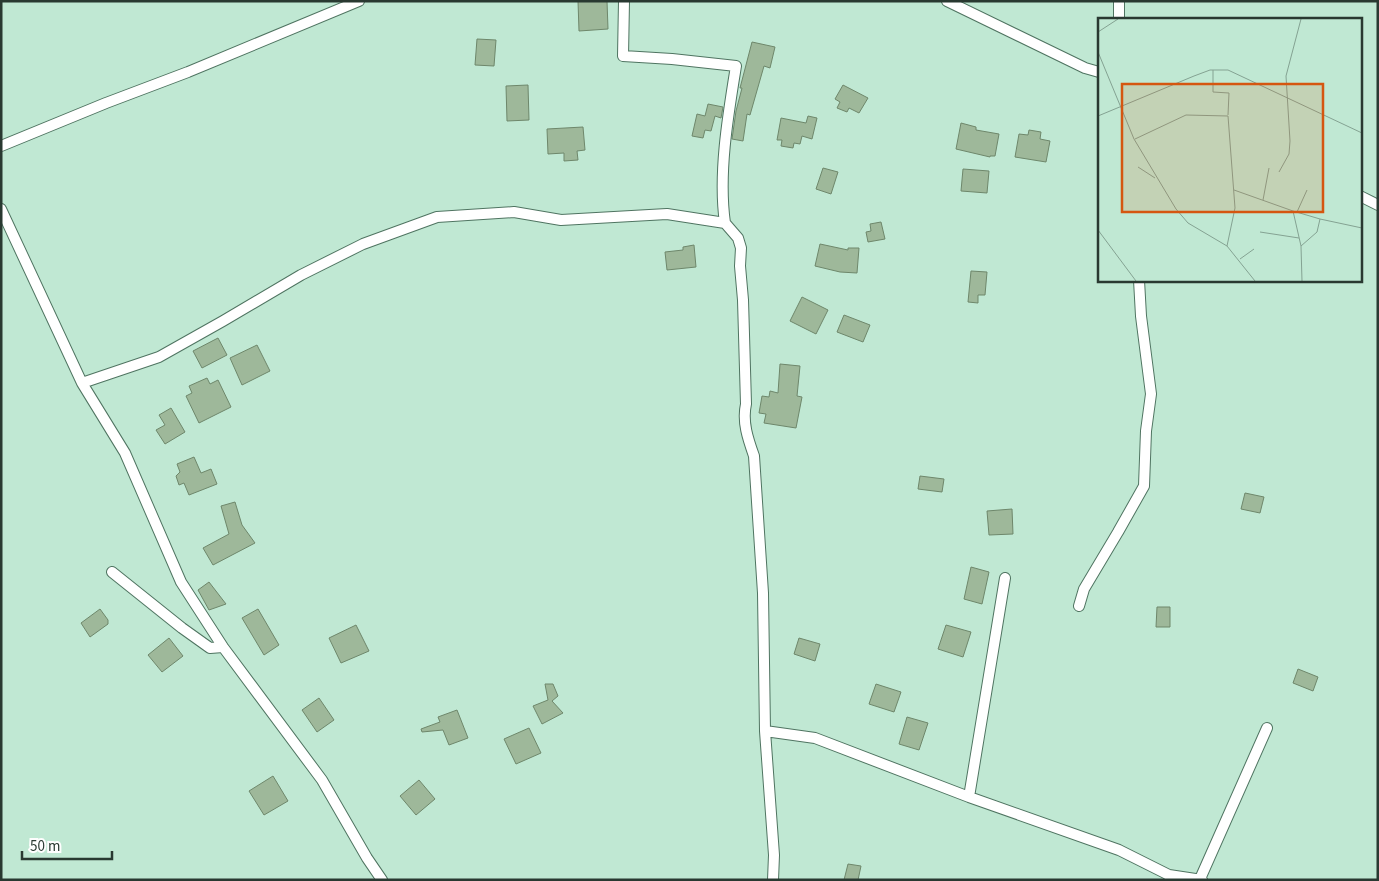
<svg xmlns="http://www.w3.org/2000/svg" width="1379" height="881" viewBox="0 0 1379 881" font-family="'Source Sans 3',sans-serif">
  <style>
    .building { fill: #9eb89a; stroke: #6e876b }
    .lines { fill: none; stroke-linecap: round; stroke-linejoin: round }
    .street-casing { stroke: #4f7461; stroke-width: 12 }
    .street { stroke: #fff; stroke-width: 10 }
    .inset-road { fill: none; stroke: #84a292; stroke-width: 1 }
    .view { fill: #d55610; fill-opacity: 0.15; stroke: #d55610; stroke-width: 2.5 }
    .inset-edge { fill: none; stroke: #293931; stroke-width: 2.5 }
  </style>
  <rect width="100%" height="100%" fill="#c0e8d3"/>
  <path class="building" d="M578,1H607L608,29L579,31Z
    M477,39L496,40L494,66L475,65Z
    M752,42L775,47L770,68L764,66L750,115L747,114L743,141L732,139L736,111L742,88H740Z
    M528,85L529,120L507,121L506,86Z
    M843,85L868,98L859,113L849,108L847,112L837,108L840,102L835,99Z
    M708,104L723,107L721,118L715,116L711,131L705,130L703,138L692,136L697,114L705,116Z
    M808,116L817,118L812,139L802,136L800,144L794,143L793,148L781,146L782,140H777L781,118L806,123Z
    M961,123L976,127V130L999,134L995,156H990V157L956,149Z
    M583,127L585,150L577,151L578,160L564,161V153L548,154L547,129Z
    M1029,130L1041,132L1040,139L1050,141L1046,162L1015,157L1019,134L1028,135Z
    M823,168L838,172L831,194L816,189Z
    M963,169L989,171L987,193L961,191Z
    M881,222L885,239L868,242L866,232L871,231L870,224Z
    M820,244L848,250V248H859L857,273L840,272L815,266Z
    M694,245L696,267L667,270L665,252L683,250V247Z
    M971,271L987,272L985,295H978V303L968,302Z
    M802,297L828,310L816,334L790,321Z
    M844,315L870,325L863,342L837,332Z
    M218,338L227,355L202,368L193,351Z
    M257,345L270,371L242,385L230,358Z
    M780,364L800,366L797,396L802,397L796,428L764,423L766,414L759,413L762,396L769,397L770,391L778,393Z
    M207,378L210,384L218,380L231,407L199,423L186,396L192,393L189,386Z
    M171,408L185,432L165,444L156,430L165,425L159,415Z
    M194,457L201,473L211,469L217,484L189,495L184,483L179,485L176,476L180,472L177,464Z
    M920,476L944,479L942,492L918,489Z
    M1245,493L1264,497L1260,513L1241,509Z
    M235,502L242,525L255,543L213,565L203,548L229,534L221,506Z
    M1012,509L1013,534L989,535L987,511Z
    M971,567L989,572L982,604L964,599Z
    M209,582L226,604L209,610L198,590Z
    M1157,607H1170V627H1156Z
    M100,609L108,620V624L90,637L81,623Z
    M258,609L279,645L264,655L242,618Z
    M356,625L369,651L341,663L329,638Z
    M946,625L971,632L963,657L938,649Z
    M169,638L183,656L162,672L148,655Z
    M799,638L820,644L815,661L794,654Z
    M1298,669L1318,677L1313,691L1293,683Z
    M545,684H553L558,696L552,701L563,713L542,724L533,706L548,700Z
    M876,684L901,692L894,712L869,704Z
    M319,698L334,720L317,732L302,710Z
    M457,710L468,738L449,745L443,730L422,732L421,729L440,722L438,717Z
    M907,717L928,723L919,750L899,744Z
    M529,728L541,753L516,764L504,739Z
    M273,776L288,801L264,815L249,791Z
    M419,780L435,799L416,815L400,796Z
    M848,864L861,866L858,880H844Z"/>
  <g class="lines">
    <defs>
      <path id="street" d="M624,1L623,56L672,59L736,66C728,115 718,174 725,223
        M947,1L1085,68L1099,72
        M1119,19V1
        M1,146L106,103L188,72L359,1
        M1360,196L1378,205
        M1,209L82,383L125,453L181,582L223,647L322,780L367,858L382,880
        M82,383L159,357L223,321L301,275L363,244L437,217L514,212L561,220L667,214L725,223L738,238L741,248L740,266L743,300L746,404C742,422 748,439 754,456L763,593L765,731L774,855L773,880
        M112,572L182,628L210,648L223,647
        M1079,606L1084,589L1118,532L1144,486L1146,431L1151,394L1141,316L1139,280
        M765,731L815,738L969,797L1119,850L1169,875L1170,880
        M969,797L1005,578
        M1169,875L1202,880
        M1200,879L1267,728"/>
    </defs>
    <use href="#street" class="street-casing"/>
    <use href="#street" class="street"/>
  </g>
  <g transform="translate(1098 18)">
    <rect width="264" height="264" fill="#c0e8d3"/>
    <path class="inset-road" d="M0,14L20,1M0,34L36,121L78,191L90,205L129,228L157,263M115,52V74L131,75L130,97M0,98L96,58L112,52H130L264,115M37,121L88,97L130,98L137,190L129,228M40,149L57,160M181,154L191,136L192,123L188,58L203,1M136,172L195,193L203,228L219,214L222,201L264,210M165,182L171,150M195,193L222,201M199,194L209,172M0,212L38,263M162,214L201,220M203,228L204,263M142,241L156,231"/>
    <path class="view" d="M24,66H225V194H24Z"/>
    <rect width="264" height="264" class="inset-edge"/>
  </g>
  <rect width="1379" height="881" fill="none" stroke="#293931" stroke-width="5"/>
  <path d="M22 851v8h90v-8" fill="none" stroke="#293931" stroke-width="2.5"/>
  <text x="30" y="851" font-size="15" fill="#293931" stroke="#fefefe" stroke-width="4" paint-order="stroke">50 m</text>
</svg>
